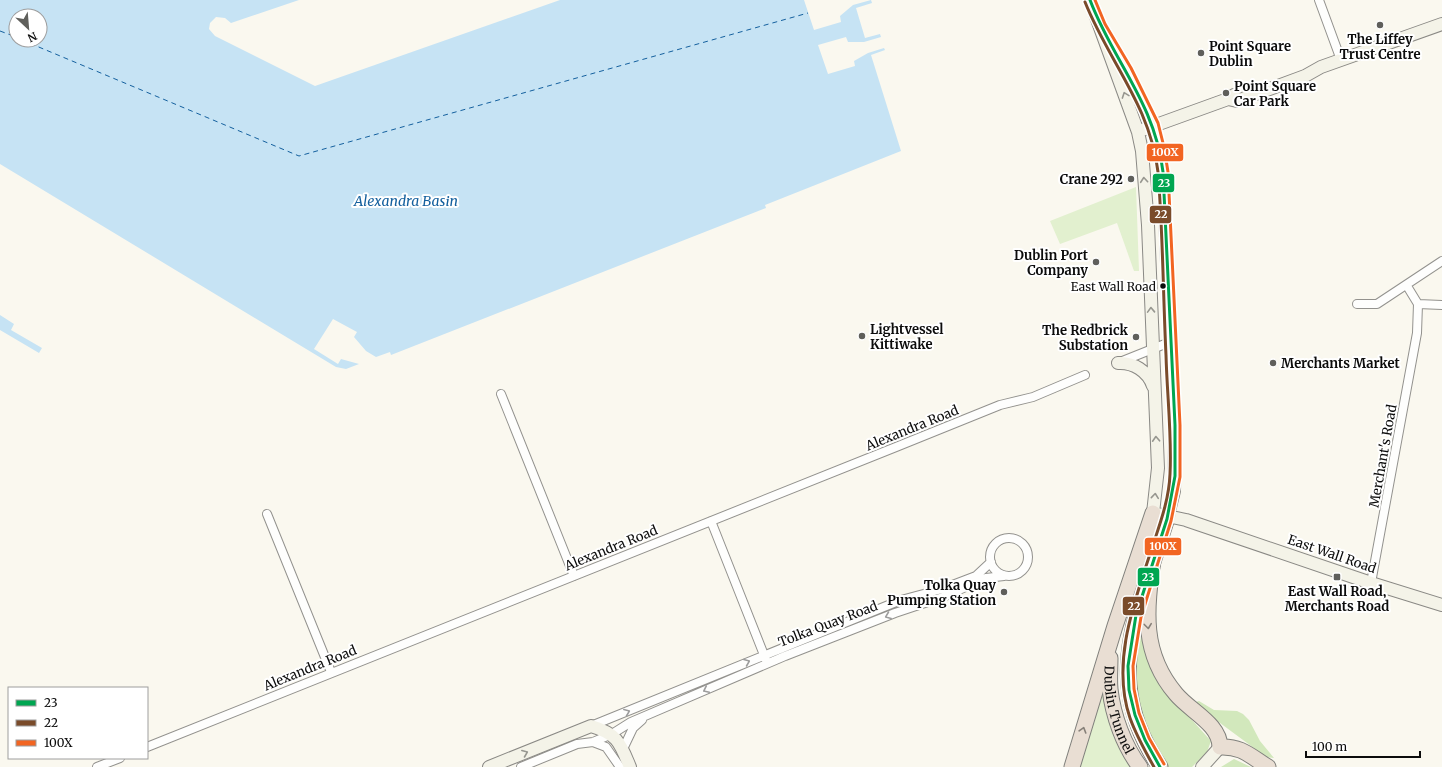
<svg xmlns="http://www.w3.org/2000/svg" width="1442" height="767" viewBox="0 0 1442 767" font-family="Merriweather,serif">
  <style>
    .green { fill: #e2f0cf }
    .forest { fill: #d2e8bc }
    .water { fill: #c6e3f4; fill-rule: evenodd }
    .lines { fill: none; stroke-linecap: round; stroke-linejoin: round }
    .ferry { stroke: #14609e; stroke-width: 1; stroke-dasharray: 5 4; stroke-linecap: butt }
    .street-casing { stroke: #93928e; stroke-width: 10 }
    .secondary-casing { stroke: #8a8985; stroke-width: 14 }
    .highway-casing { stroke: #80807c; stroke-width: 17 }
    .street { stroke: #fefefd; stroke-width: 8 }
    .secondary { stroke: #f4f3e8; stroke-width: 12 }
    .highway { stroke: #e9ded3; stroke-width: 15 }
    .bus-1-casing { stroke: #fff; stroke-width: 6 }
    .bus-2-casing { stroke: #fff; stroke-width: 6 }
    .bus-3-casing { stroke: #fff; stroke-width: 6 }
    .bus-1 { stroke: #00a651; stroke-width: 3 }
    .bus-2 { stroke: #7a4b2a; stroke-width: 3 }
    .bus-3 { stroke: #f26522; stroke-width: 3 }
    .oneway { stroke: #979790 }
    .oneway2 { stroke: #9d9d9d }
    .oneway3 { stroke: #868079 }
    .poi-dot { fill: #5f5f5b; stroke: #fff; stroke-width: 1.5 }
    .bus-dot { fill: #0c0c0c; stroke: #fff; stroke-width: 1.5 }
    .labels { text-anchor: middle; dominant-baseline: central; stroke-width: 4; stroke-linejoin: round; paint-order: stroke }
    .bus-label { font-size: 12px; fill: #0c0c0c; stroke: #fff; text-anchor: end }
    .poi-label { font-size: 13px; font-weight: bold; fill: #0c0c0c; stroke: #fff; text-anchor: start }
    .street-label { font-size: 13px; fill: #0c0c0c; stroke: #fff }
    .water-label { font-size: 14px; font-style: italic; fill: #14609e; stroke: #fff }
    .line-badge { stroke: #fff; stroke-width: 1.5 }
    .badge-label { font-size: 11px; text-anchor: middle; font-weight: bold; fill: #fff }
  </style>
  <rect width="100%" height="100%" fill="#faf8ef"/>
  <path class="green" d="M1136,187L1139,271H1134L1117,223L1060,244L1050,221Z
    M1105,684L1132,767H1079Z"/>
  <path class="forest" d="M1139,619L1183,710L1211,741L1207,752L1192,767H1167C1151,743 1136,714 1133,684C1131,668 1137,637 1139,619Z
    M1199,701L1214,710L1237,711L1243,714L1249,720L1260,741L1274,758L1266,757L1193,703Z
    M1234,759L1251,767H1221Z"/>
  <path class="water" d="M0,0H299L231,23L225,18L216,17L210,23L209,29L215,36L315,86L560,0H804L814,30L841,22L840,16L853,5L871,0L872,3L856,8L865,38L880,34L881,37L864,42H848L846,37L818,45L828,74L855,66L854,61L868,53L884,48L885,50L871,55L901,151L765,205L766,208L391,355L390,352L376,357L366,351L354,337L357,332L333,319L314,349L338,364L341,359L359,364L346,369L336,367L0,164ZM16,16H40V40H16Z
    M0,315L14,324L11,330L42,348L39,353L0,330Z"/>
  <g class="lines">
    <path class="ferry" d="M0,31L16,37
      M22,40L299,156L808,13"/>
    <defs>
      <path id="street" d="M1319,0L1341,60
        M1357,304H1377L1442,261
        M1418,304L1442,305
        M1120,362L1170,342
        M501,394L574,576
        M267,514L331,672
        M711,521L766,660
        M990 557a19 19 0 1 1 38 0a19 19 0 1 1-38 0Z
        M1371,583L1417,333L1418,304L1407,286
        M591,726L901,600L942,589L976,576L991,562
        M593,742L606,747L620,767
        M147,747L896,447L1000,405L1033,397L1085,375
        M623,749L633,728L642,720
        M97,767L120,758
        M521,767L577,744L593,742L612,734L631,722L785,656L895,613L943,597L986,578L1004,576"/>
      <path id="secondary" d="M1090,0L1138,132L1142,151L1148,225L1158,468L1153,513L1186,520L1371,583L1442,605
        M1115,50L1153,127L1161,160L1164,187L1170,339L1175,432L1174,491L1168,515
        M1228,99L1237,101L1305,76L1321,67L1442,24
        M1145,129L1228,99L1234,95
        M1118,363C1133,362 1148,371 1153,386
        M489,767L591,726C618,734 620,743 630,767
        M1202,767L1220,747"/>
      <g id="highway">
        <path d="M1153,560C1146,610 1141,653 1176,694C1190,711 1220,724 1220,747C1242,746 1250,756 1268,767"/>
        <path d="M1151,568L1168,515"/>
        <path d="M1142,597C1121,660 1122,711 1160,767"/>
        <path id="s1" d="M1110,658C1110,668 1109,679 1110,689C1113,716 1124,746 1140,767"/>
        <path d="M1072,767L1115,626L1153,513"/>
      </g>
    </defs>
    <use href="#street" class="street-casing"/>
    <use href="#secondary" class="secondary-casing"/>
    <use href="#highway" class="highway-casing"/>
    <use href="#street" class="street"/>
    <use href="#secondary" class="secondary"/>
    <use href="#highway" class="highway"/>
    <defs>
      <path id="bus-1" d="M1090,0C1113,61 1155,103 1163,172L1175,425V476L1167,519L1136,615L1128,666L1129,690L1135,715L1145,740L1160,767"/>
      <path id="bus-2" d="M1085,2C1109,62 1150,105 1158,172C1163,233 1163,294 1166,355C1167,395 1172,435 1170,474C1169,501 1159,526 1151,551C1134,603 1111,663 1130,718C1136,735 1145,751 1154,767"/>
      <path id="bus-3" d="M1095,0L1105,24L1131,68L1158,123L1164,147L1168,172L1180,425V477L1171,521L1141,617L1133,666L1134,689L1139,713L1149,738L1164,764"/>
    </defs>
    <use href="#bus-1" class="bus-1-casing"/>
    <use href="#bus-2" class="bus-2-casing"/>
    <use href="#bus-3" class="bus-3-casing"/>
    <use href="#bus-1" class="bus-1"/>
    <use href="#bus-2" class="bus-2"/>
    <use href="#bus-3" class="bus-3"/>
  </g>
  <defs><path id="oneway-chevron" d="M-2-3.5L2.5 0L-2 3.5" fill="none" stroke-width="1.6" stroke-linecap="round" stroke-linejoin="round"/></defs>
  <g class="oneway">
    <use href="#oneway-chevron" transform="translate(1125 95) rotate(-110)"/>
    <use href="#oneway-chevron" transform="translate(1144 180) rotate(-95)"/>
    <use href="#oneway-chevron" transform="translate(1151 310) rotate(-92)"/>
    <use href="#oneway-chevron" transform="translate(1156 439) rotate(-93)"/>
    <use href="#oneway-chevron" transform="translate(1155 496) rotate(-84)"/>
    <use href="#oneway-chevron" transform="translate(525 753) rotate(-22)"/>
  </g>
  <g class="oneway2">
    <use href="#oneway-chevron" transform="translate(888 616) rotate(158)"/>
    <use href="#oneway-chevron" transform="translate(747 662) rotate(-23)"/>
    <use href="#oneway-chevron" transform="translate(706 690) rotate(155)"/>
    <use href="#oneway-chevron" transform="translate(627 712) rotate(-22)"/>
  </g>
  <g class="oneway3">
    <use href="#oneway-chevron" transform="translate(1148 626) rotate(83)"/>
    <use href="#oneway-chevron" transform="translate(1083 730) rotate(-73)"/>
  </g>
  <g class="poi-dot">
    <circle cx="1380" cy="25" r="4"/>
    <circle cx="1201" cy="53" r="4"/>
    <circle cx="1226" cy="93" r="4"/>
    <circle cx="1131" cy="179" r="4"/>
    <circle cx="1096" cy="262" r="4"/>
    <circle cx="862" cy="336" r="4"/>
    <circle cx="1136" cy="337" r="4"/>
    <circle cx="1273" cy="363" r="4"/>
    <rect x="1333" y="573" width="8" height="8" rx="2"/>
    <circle cx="1004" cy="592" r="4"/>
  </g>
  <circle class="bus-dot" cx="1163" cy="286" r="3.5"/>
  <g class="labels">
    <g class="bus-label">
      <text x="1156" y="286">East Wall Road</text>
    </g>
    <g class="poi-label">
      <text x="1380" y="39" text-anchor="middle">The Liffey<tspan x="1380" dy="15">Trust Centre</tspan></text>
      <text x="1209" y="46">Point Square<tspan x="1209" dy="15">Dublin</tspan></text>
      <text x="1234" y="86">Point Square<tspan x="1234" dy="15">Car Park</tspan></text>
      <text x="1123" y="179" text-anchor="end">Crane 292</text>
      <text x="1088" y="255" text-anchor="end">Dublin Port<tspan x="1088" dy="15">Company</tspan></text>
      <text x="870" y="329">Lightvessel<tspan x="870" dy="15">Kittiwake</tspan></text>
      <text x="1128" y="330" text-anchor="end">The Redbrick<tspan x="1128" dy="15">Substation</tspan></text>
      <text x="1281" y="363">Merchants Market</text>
      <text x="996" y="585" text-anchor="end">Tolka Quay<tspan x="996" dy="15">Pumping Station</tspan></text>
      <text x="1337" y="591" text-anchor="middle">East Wall Road,<tspan x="1337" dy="15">Merchants Road</tspan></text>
    </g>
    <g class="street-label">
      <text transform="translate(912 428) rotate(-22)">Alexandra Road</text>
      <text transform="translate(1383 456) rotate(-80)">Merchant's Road</text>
      <text transform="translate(611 548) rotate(-22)">Alexandra Road</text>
      <text transform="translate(1332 554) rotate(19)">East Wall Road</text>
      <text transform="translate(828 624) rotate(-21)">Tolka Quay Road</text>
      <text transform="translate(310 668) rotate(-22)">Alexandra Road</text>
      <text stroke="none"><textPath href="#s1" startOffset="53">Dublin Tunnel</textPath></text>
    </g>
    <g class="water-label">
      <text x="406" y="201">Alexandra Basin</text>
    </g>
  </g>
  <g class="line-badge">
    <rect x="1146" y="143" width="38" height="19" rx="4" fill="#f26522"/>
    <rect x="1152" y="173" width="23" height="20" rx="4" fill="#00a651"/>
    <rect x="1149" y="205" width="23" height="19" rx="4" fill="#7a4b2a"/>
    <rect x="1144" y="537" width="38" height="19" rx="4" fill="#f26522"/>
    <rect x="1137" y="567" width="23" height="20" rx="4" fill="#00a651"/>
    <rect x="1122" y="596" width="23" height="20" rx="4" fill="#7a4b2a"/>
  </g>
  <g class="badge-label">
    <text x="1165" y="156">100X</text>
    <text x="1164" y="187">23</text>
    <text x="1161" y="218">22</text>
    <text x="1163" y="550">100X</text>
    <text x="1148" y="581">23</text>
    <text x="1134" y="610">22</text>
  </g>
  <rect x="8" y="687" width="140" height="72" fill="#ffffff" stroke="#9e9e9e"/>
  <rect x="16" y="700" width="20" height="6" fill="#00a651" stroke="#9e9e9e"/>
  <text x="44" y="707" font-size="12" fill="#0c0c0c">23</text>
  <rect x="16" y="720" width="20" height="6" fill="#7a4b2a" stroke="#9e9e9e"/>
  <text x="44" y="727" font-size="12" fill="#0c0c0c">22</text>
  <rect x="16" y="740" width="20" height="6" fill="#f26522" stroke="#9e9e9e"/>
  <text x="44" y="747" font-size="12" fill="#0c0c0c">100X</text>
  <g transform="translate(28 28) rotate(154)"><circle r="19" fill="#ffffff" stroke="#9e9e9e"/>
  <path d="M0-3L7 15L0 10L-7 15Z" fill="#5f5f5b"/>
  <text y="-6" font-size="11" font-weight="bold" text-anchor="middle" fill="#0c0c0c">N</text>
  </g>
  <path d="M1306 751v6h114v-6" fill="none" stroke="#0c0c0c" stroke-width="2"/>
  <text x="1312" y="751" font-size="12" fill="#0c0c0c" stroke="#ffffff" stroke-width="3" paint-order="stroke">100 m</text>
</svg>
